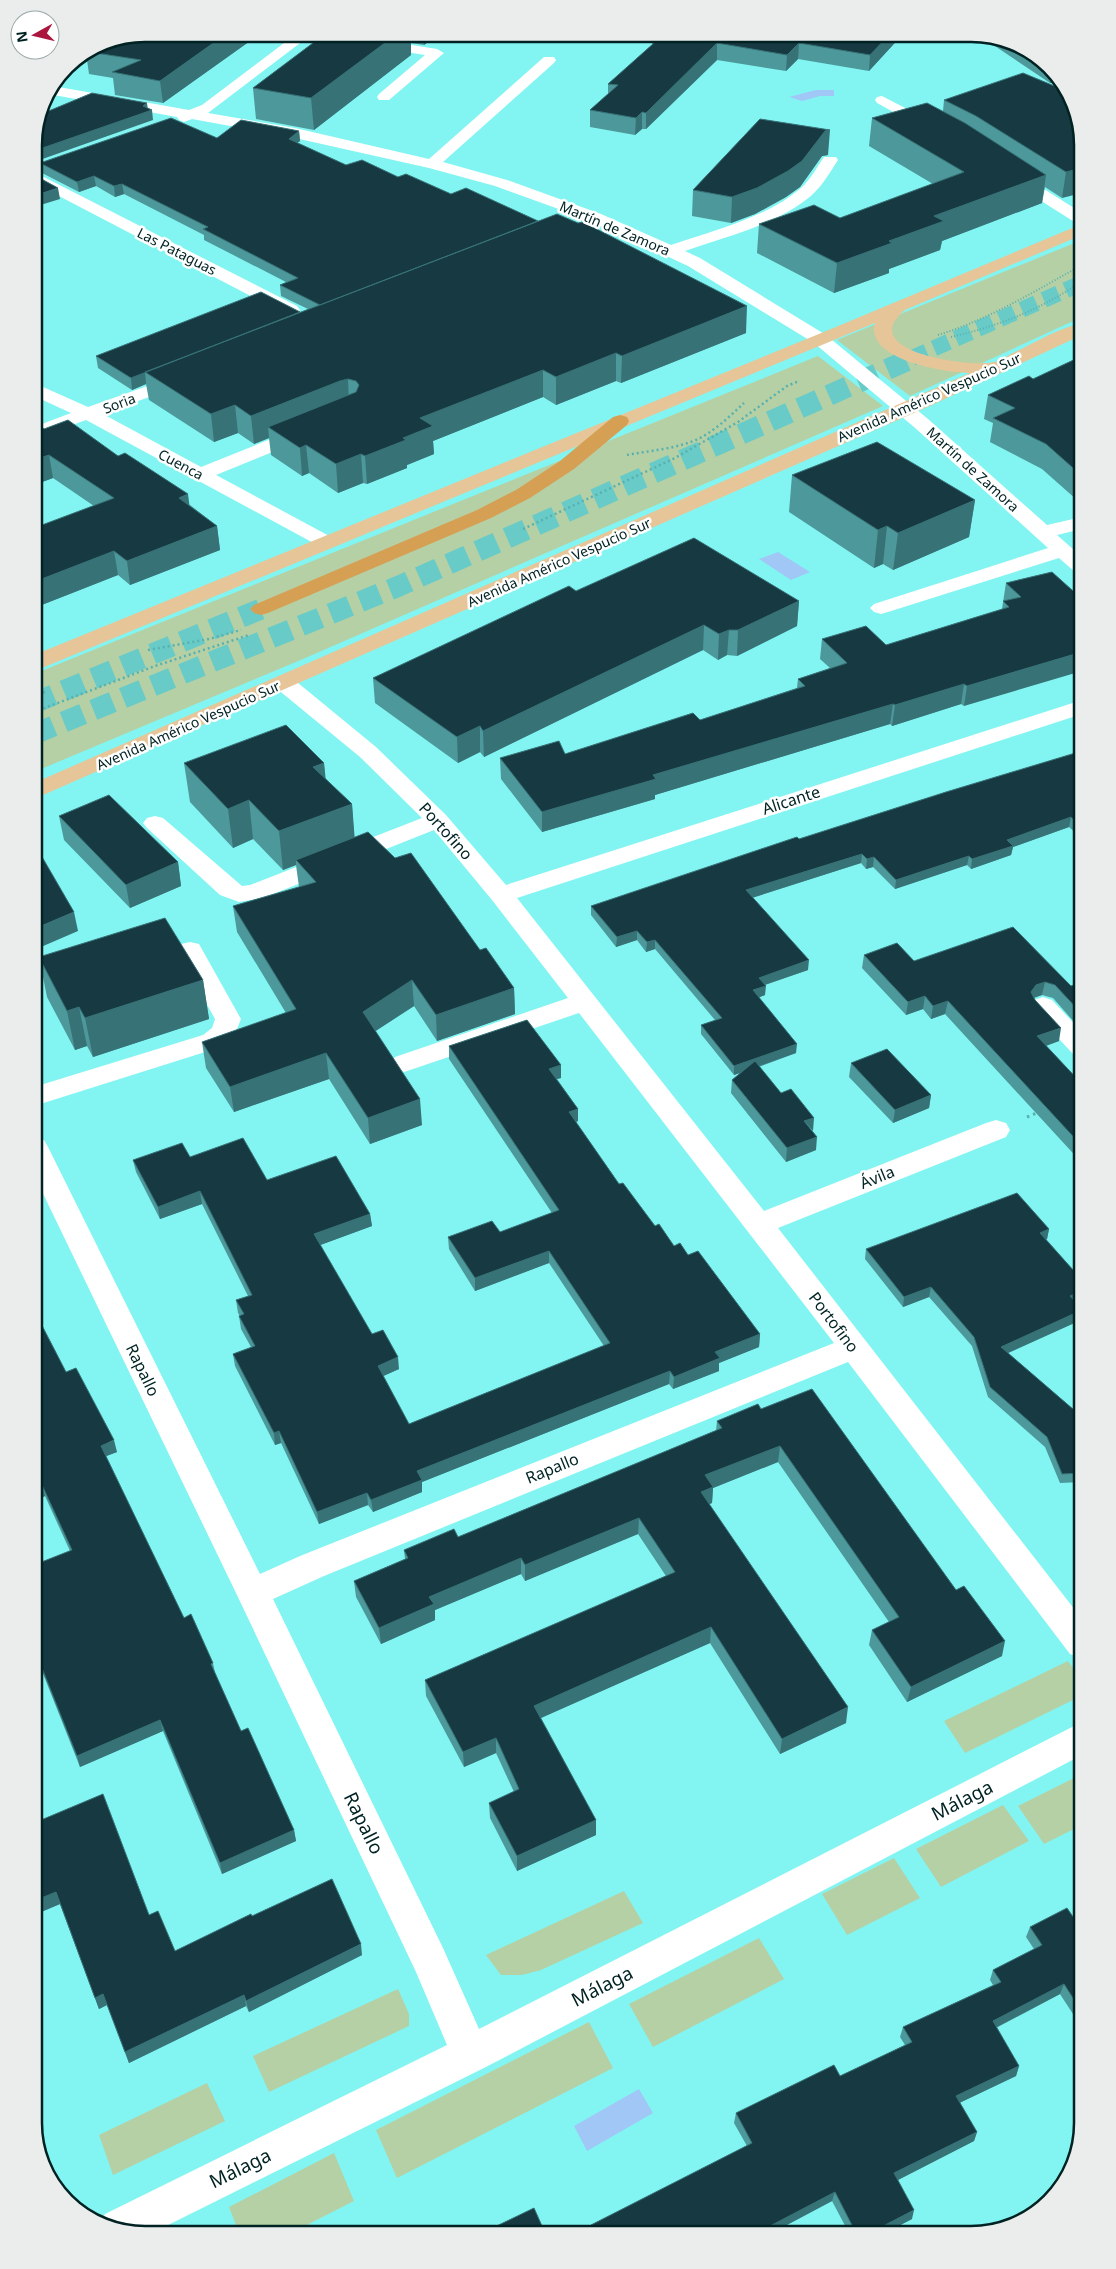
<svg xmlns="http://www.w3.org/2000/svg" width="1116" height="2269" viewBox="0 0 1116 2269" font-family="'Noto Sans',sans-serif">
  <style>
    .green { fill: #b5d0a5 }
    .water { fill: #a1c7f6 }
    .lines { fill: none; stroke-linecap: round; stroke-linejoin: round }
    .highway-tunnel-far1 { stroke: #68cbc8; stroke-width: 16; stroke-dasharray: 16 8; stroke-linecap: butt }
    .highway-tunnel { stroke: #68cbc8; stroke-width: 21; stroke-dasharray: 21 11; stroke-linecap: butt }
    .path-far2 { stroke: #58b1af; stroke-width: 2; stroke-dasharray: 1 2; stroke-linecap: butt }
    .path-far1 { stroke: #58b1af; stroke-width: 2.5; stroke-dasharray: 2 3; stroke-linecap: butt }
    .path { stroke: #58b1af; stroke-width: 3; stroke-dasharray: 2.5 4; stroke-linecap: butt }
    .minor { fill: #fff; fill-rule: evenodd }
    .major { fill: #e6c698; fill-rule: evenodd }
    .highway { fill: #d6a054; fill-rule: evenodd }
    .wall { fill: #4c989a }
    .shaded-wall { fill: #377277 }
    .building { fill: #173a42; stroke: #377277 }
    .labels { text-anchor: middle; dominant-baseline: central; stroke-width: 5; stroke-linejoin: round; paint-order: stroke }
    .far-street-label { font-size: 14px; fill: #022; stroke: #fff }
    .street-label { font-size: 16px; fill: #022; stroke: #fff }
    .near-street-label { font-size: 19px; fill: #022; stroke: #fff }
    .rim { fill: none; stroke: #022; stroke-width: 2.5 }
  </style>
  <rect width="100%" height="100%" fill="#82f5f2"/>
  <path class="green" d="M1082,240V317L910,396L837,340Z
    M818,356L883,406L303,659L34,772V674Z
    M1068,1661L1082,1680L1073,1700L965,1753L944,1721Z
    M1082,1774V1825L1044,1844L1018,1806Z
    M1003,1805L1029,1841L941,1887L916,1849Z
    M894,1858L920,1898L847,1935L822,1894Z
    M624,1891L643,1923L541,1970L522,1975H501L486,1955Z
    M759,1938L784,1979L653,2047L629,2004Z
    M398,1989L409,2014V2026L269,2092L253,2056Z
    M589,2022L613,2068L397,2178L376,2130Z
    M207,2083L225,2121L113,2175L99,2135Z
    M334,2153L354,2201L287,2235H240L229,2207Z"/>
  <path class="water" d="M816,90H834V96H820L802,101L789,97Z
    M778,552L810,572L791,580L759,559Z
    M639,2089L653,2113L587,2151L574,2126Z"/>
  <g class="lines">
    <path class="highway-tunnel-far1" d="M912,358L1082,283"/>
    <path class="highway-tunnel" d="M34,703L261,609
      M34,734L399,586L915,357"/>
    <path class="path-far2" d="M938,335C990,319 1035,291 1082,265
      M951,337C999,326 1042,309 1082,281"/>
    <path class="path-far1" d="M627,455C652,450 679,449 702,437C718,428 731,415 744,403
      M523,529L675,458L738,422L787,386L799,381
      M148,650L209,639L241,630
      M34,697L47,691
      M34,712L155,666L249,635"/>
    <path class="path" d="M1027,1117L1039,1112"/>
    <path class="minor" d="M296,34H312L208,113L295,128L429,159L544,57H554L556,60L554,63L443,162L507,180L601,214L671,245C714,230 766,218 801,188C811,179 817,167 824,157H836L838,160C830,172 823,185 812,195C777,225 727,236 685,251L700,258L826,335L928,419L1047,525L1082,517V529L1057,535L1082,557V574L1075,572L1059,558L888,612L881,614L874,612L870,608L874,604L1048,548L914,427L814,343L688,266L589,220L495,186L429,168L295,138L192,119L184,122L179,120L177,117L48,94L53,86L189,110L202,105Z
      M374,39L437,49L444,53L389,100H379L377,97L379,94L425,55L369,46L367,43L369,40Z
      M882,96L938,125L941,128L938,131H928L877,103L875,100L877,97Z
      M1011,170L1017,172L1082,213V225L1076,223L1005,178L1003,175L1005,172Z
      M34,172L297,306L300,310L297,314H285L34,183Z
      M181,374L187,375L190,379L187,383L103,414L201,467L298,428L305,426L312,428L314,432L312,436L216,475L333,538L336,542L333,546L326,548L319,546L86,420L34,439V427L71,413L34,396V383L88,407Z
      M284,676L292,678L376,747L446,815L506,885L1082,700V714L517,898L764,1211L986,1123L996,1120L1006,1123L1010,1130L1006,1137L778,1228L1082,1619V1659L1070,1654L848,1362L324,1576L273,1599L443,1948L479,2029L1082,1722V1755L484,2068L148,2235H139L101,2222L105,2214L447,2045L416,1972L236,1593L34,1175V1137L44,1140L48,1147L260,1574L300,1556L834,1343L579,1013L413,1069L404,1072L395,1069L391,1063L395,1057L568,998L492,900L434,830L263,898L239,902L220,895L147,828L143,823L147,818L155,816L163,818L242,886L250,885L422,818L360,757L276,688L273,683L276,678Z
      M190,942L199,944L241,1019L233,1039L221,1047L34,1106V1087L203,1035L212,1028L215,1019L177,950L181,944Z
      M1043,997L1052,1000L1082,1032V1057L1073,1054L1034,1012L1030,1006L1034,1000Z"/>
    <path class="major" d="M1082,224V235L905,310C854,351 968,368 994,362C1001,361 1008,355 1015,352C1036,342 1059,328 1082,323V335L932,405L34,799V783L970,373C947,373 864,360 875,323L42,668L34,670V655L831,329Z"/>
    <path class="highway" d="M620,415L627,417L629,421L627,425L574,469L530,498L491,518L268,613L261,615L254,613L250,609L254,605L477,510L516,490L560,461L613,417Z"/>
  </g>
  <path class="wall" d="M146,34H260L163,103L115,95L113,78L89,74L86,53L103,42Z
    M325,34H455L453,35L436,36L424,45L411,43V55L314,130L256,119L253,88Z
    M652,34H903L869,71L798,59L786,71L717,60L646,129H642L635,135L590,127V110L608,94V84L652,45Z
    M977,34L1038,57L1058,82L1050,83Z
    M944,100L1082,146L1062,198L1045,187L1042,203L942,241L940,250L889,269V273L834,293L757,253L759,224L840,218L933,184L869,146L872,118L943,111Z
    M760,119L828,155L822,156L800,187L786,197L755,214L731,223L692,216L693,190Z
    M299,131L300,141L297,143L346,165L746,333L621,383L616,381L556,405L543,397L433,441L434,454L407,465V468L367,484L363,483L338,493L309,473L302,476L271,455L269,438L254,444L238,433L214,442L149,400L146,384L132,390L98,368L96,356L300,312L308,309L281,296L280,285L286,282L204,240V235L124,194L115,197L96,186L79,192L42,173L40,163L217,138Z
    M1082,356V499L1077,500L1042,469L990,442L993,423L984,419L988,395L1033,379Z
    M44,429L118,456L190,505L217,526L220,550L130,585L118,575L34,608V528L94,506L53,478L34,485Z
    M792,475L975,500L969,537L893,570L883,564L874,568L789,512Z
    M1052,572L964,706L961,704L892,726L890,724L655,795V799L542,832L501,779L500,758L565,754L700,720L797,688L798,679L830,668L820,659L822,639L886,645L1002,609L1006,583Z
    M576,591L799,601L797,626L737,656L727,655L718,660L703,650L484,757L480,752L458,763L375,703L373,678Z
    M1082,751V835L1079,836L1069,827L1013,847L1011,855L971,869L967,865L895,889L873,867L866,869L861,863L752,898L808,970L765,985V995L759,997L796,1053L759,1067L812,1131L816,1150L786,1162L731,1093L732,1080L740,1073L734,1075L701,1034V1025L715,1020L655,949L646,952L637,940L616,947L591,915V906L799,839Z
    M184,763H324L325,778L352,804L354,837L480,950L514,988L515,1014L437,1041L414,1006L375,1031L422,1125L370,1144L329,1079L234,1112L206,1068L202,1042L286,1013L237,932L233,906L299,887L296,865L283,870L253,839L233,848L190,802Z
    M59,816L178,862L181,886L130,908L64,840Z
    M864,955L914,961L1071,986L1082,982V1031L1053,998L1042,995L1034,998L1059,1041L1046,1046L1082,1084V1163L945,1014L931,1019L923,1009L906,1015L862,968Z
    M39,957L203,980L209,1019L93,1057L87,1046L75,1050L47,997Z
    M449,1046L561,1065V1078L557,1079L578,1109V1121L576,1122L619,1184L655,1226L674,1246L688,1255L760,1334L759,1347L719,1363V1371L673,1389L669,1384L422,1482V1492L373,1512L368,1505L319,1524L281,1443L275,1445L235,1366L233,1354L251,1347L241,1329L239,1316H240L238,1313L236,1300L248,1296L202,1204L160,1219L136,1172L133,1160L190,1157L267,1180L370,1214L372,1226L320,1245L372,1334L399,1369L383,1376L409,1424L604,1346L549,1263L475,1291L449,1249L448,1237L500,1232L552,1213L449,1059Z
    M851,1063L931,1095L929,1108L893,1123L849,1077Z
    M1049,1229L1047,1239H1046L1082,1280V1300L1076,1303L1082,1309V1314L1081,1320L1008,1353L1081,1416H1082V1482L1060,1483L1045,1447L988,1397L972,1346L929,1297L903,1307L865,1259L866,1249Z
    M66,1372L117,1452L106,1456L184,1618L213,1663L215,1673L241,1731L294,1830L296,1841L222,1874L163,1731L80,1767L34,1651V1565L70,1551L45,1496L34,1501Z
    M761,1409L1002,1656L907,1702L869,1645L872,1630L889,1622L778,1462L713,1488L712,1503L709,1504L846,1723L780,1754L710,1643L541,1718L596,1820V1835L517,1871L490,1818L489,1803L514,1792L496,1753L464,1767L426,1696L425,1680L666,1576L638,1534L525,1581L521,1574L435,1610V1620L381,1644L356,1597L354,1581L405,1559L404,1550L458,1537L716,1431L717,1421Z
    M34,1823L149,1915L175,1951L252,1916L362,1955L249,2012L246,2006L129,2063L107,2005L99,2009L60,1904L34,1915Z
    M1030,1927L1082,1930V2028L1060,1994L996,2028L1019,2066L1016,2076L959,2103L977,2132L974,2141L898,2180L912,2219L881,2235H850L832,2201L768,2235H591V2225L747,2146L734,2123L736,2113L840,2076L905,2045L900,2037L903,2027L993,1985L990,1980L993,1970L1034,1949L1026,1937Z"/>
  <path class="shaded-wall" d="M226,34H260L163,103L160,81Z
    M397,34H411V55L314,130L311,98Z
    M424,34H436V36L424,45Z
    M890,34H903L869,71L870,55Z
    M717,43V60L646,129V113Z
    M799,43L798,59L786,71L787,55Z
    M1051,74L1058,82L1050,83Z
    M147,103L148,111L152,110L153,120L34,162V151L143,106Z
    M642,112V129L635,135L636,118Z
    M830,130L828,155L822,156L800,187L786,197L755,214L731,223L732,197L825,131Z
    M299,131L300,141L289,149V139Z
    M1082,168V193L1062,198L1066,172Z
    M1046,175L1042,203L942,241L940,250L889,269V273L834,293L837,263L889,241L934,216Z
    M94,176L96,186L79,192L77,182Z
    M122,184L124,194L115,197L114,186Z
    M58,188L60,199L34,207V196Z
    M747,306L746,333L621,383L622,356Z
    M616,353V381L556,405V377Z
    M543,370V397L433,441L434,454L407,465V468L367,484L365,456L403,438L420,418Z
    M145,372L146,384L132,390L131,378Z
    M348,379L349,406L268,427L269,438L254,444L251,416L340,381Z
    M235,405L238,433L214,442L211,414Z
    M306,445L309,473L302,476L300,448Z
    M361,454L363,483L338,493L336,464Z
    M49,455L53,478L34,485V460Z
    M1081,475H1082V499L1077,500Z
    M188,494L191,518L179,498Z
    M975,500L969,537L893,570L898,533Z
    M217,526L220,550L130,585L127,561Z
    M887,526L883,564L874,568L878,530Z
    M114,551L118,575L34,608V582Z
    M799,601L797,626L737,656L738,630Z
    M704,625L703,650L484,757L483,731Z
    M729,630L727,655L718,660L719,634Z
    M1082,652V671L964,706L967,686Z
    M964,684L961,704L892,726L895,705Z
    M893,704L890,724L655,795V799L542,832V812L653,775Z
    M480,726V752L458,763L457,737Z
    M324,763L328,801L313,767Z
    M249,800L253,839L233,848L228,809Z
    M352,804L355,842L296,860V865L283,870L279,831Z
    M1071,817L1069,827L1013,847L1011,855L971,869L972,859L1007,840Z
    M1081,826H1082V835L1079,836Z
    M862,854L861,863L745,900L746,890Z
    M969,856L967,865L895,889L896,880Z
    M874,857L873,867L866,869L867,859Z
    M178,862L181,886L130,908L126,885Z
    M74,912L78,931L34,950V929Z
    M637,931V940L616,947L617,937Z
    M655,940V949L646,952L647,942Z
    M809,960L808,970L758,987L759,978Z
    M203,980L209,1019L93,1057L85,1018Z
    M412,980L414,1006L365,1038L363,1012Z
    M1045,982L1042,995L1033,998L1031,992L1036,985Z
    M766,986L765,995L752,1000L753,990Z
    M514,988L515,1014L437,1041L436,1015Z
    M925,996L923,1009L906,1015L908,1002Z
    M948,1001L945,1014L931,1019L933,1006Z
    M79,1007L87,1046L75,1050L67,1011Z
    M1061,1028L1059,1041L1034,1050L1037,1036Z
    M797,1044L796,1053L734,1075V1066Z
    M326,1053L329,1079L234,1112L230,1087Z
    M561,1065V1078L549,1081V1069Z
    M931,1095L929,1108L893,1123L895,1110Z
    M420,1099L422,1125L370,1144L368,1118Z
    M578,1109V1121L568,1125L569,1112Z
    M814,1118L813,1131L804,1121Z
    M817,1137L816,1150L786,1162L787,1148Z
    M200,1191L202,1204L160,1219L158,1207Z
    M370,1214L372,1226L315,1247L314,1234Z
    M1049,1229L1047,1239L1038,1243L1040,1233Z
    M549,1251V1263L475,1291V1278Z
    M931,1287L929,1297L903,1307L904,1297Z
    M1082,1291V1300L1068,1306L1070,1296Z
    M1082,1310L1081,1320L999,1357L1001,1347Z
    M760,1334L759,1347L719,1363V1371L673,1389L674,1377L715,1352Z
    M398,1357L399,1369L379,1378L378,1366Z
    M670,1371L669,1384L422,1482V1492L373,1512L371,1500L417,1471Z
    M279,1431L281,1443L275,1445L274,1433Z
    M114,1440L117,1452L104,1457L101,1446Z
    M780,1446L778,1462L713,1488L712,1503L700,1508L701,1492L705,1475Z
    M42,1485L45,1496L34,1501V1488Z
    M367,1493L368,1505L319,1524L317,1512Z
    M639,1518L638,1534L525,1581V1565Z
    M521,1558V1574L435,1610V1620L381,1644L379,1628L429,1597Z
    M711,1627L710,1643L534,1721V1706Z
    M1005,1641L1002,1656L907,1702L911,1687Z
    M848,1707L846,1723L780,1754L782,1739Z
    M160,1720L163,1731L80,1767L77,1756Z
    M496,1738V1753L464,1767L463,1752Z
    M596,1820V1835L517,1871V1856Z
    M294,1830L296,1841L222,1874L220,1863Z
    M56,1892L60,1904L34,1915V1901Z
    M361,1944L362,1955L249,2012L246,2001Z
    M1064,1984L1060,1994L989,2031L993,2021Z
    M103,1994L107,2005L99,2009L95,1998Z
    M244,1995L246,2006L129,2063L125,2052Z
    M1019,2066L1016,2076L953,2106L956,2096Z
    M977,2132L974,2141L892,2183L894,2173Z
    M835,2192L832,2201L768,2235H753Z
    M914,2210L912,2219L881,2235H866Z"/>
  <path class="building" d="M146,34H226L160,81L112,72L141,60L89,52L103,42Z
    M325,34H397L311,98L253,88Z
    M658,34H890L870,55L799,43L787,55L717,43L646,113L642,112L636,118L590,110L618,85L608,84L663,35Z
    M1023,73L1064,90L1074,103L1082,146V168L1066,172L976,116L944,100Z
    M92,93L147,103L143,106L152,110L34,151V139L39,115Z
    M927,103L965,123L1046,175L934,216L944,221L889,241L892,243L837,263L759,224L814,205L840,218L964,172L872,118Z
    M171,118L217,138L241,120L299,131L289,139L346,165L362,160L398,177L406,174L451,194L466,188L538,221L320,305L280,285L298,278L203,229L208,227L122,184L114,186L94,176L77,182L40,163Z
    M760,119L830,130L825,131L802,161L788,171L757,188L732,197L693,190Z
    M34,175L58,188L34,196Z
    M557,214L578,223L583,222L747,306L622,356L616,353L556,377L543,370L420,418L433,426L403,438L406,440L365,456L361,454L336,464L306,445L300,448L268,427L356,392L359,385L356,381L348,379L340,381L251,416L235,405L211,414L145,372Z
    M261,292L300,312L131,378L96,356Z
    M1082,356V475H1081L1046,444L993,418L1015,408L988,395L1029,376L1033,379Z
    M68,420L118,456L125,453L188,494L179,498L217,526L127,561L114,551L34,582V528L114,498L49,455L34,460V421L44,429Z
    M877,442L975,500L898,533L887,526L878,530L792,475Z
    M694,538L799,601L738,630H729L719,634L704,625L483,731L480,726L457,737L373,678L569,586L576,591Z
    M1052,572L1082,599V652L967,686L964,684L895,705L893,704L653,775L656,779L542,812L500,758L559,741L565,754L693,713L700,720L805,686L798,679L847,663L822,639L866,626L886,645L1009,607L1003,601L1021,597L1006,583Z
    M286,725L324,763L313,767L352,804L279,831L249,800L228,809L184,763Z
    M1082,751V826H1081L1071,817L1007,840L1013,846L972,859L969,856L896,880L874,857L867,859L862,854L746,890L809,960L759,978L766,986L753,990L797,1044L734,1066L701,1025L722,1018L655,940L647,942L637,931L617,937L591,906L797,837L799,839L946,792Z
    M109,795L178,862L126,885L59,816Z
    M368,832L395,858L411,853L480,950L486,948L514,988L436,1015L412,980L363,1012L420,1099L368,1118L326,1053L230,1087L202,1042L296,1009L233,906L316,882L296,860Z
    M34,843L74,912L34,929Z
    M165,918L203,980L85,1018L79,1007L67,1011L39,957Z
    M1013,927L1071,986L1082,982V1014L1055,985L1045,982L1036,985L1031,992L1035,1000L1061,1028L1037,1036L1082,1084V1146L948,1001L933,1006L925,996L908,1002L864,955L897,943L914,961Z
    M527,1020L561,1065L549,1069L578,1109L569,1112L619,1184L623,1183L655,1226L659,1224L674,1246L680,1243L688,1255L698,1251L760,1334L715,1352L720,1358L674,1377L670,1371L417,1471L422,1480L371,1500L367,1493L317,1512L279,1431L274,1433L233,1354L255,1346L239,1316L244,1314L236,1300L252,1295L200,1191L158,1207L133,1160L182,1143L190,1157L243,1138L267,1180L336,1156L370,1214L314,1234L372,1334L383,1330L398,1357L378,1366L409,1424L610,1343L549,1251L475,1278L448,1237L492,1221L500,1232L559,1210L449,1046Z
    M887,1049L931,1095L895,1110L851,1063Z
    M755,1061L781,1093L791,1089L814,1118L804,1121L817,1137L787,1148L732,1080Z
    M1017,1193L1049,1229L1040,1233L1082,1280V1291L1070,1296L1082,1309V1310L1001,1347L1081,1416H1082V1473L1062,1474L1047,1437L990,1387L974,1337L931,1287L904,1297L866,1249Z
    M34,1310L66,1372L76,1368L114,1440L101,1446L184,1618L191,1614L213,1663L211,1664L241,1731L248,1728L294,1830L220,1863L160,1720L77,1756L34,1648V1565L72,1550L42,1485L34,1488Z
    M812,1389L956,1590L964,1586L1005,1641L911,1687L872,1630L899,1617L780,1446L705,1475L713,1487L701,1492L848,1707L782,1739L711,1627L534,1706L596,1820L517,1856L489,1803L519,1789L496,1738L463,1752L425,1680L675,1572L639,1518L525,1565L521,1558L429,1597L434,1604L379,1628L354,1581L408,1558L404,1550L454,1529L458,1537L722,1428L717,1421L758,1404L761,1409Z
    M103,1794L149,1915L158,1911L175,1951L251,1914L252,1916L332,1879L361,1944L246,2001L244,1995L125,2052L103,1994L95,1998L56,1892L34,1901V1823Z
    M1067,1908L1082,1930V2012L1064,1984L993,2021L1019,2066L956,2096L977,2132L894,2173L914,2210L866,2235H857L835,2192L753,2235H595L591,2225L752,2143L736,2113L834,2065L840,2076L912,2042L903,2027L1001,1982L993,1970L1042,1945L1030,1927Z
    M534,2208L546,2235H478Z"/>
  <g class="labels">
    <g class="far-street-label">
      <text transform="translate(615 228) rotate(23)">Martín de Zamora</text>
      <text transform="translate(177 251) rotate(27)">Las Pataguas</text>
      <text transform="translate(929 397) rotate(-24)">Avenida Américo Vespucio Sur</text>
      <text transform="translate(119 403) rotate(-21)">Soria</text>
      <text transform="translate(181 464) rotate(28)">Cuenca</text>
      <text transform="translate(973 469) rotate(42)">Martín de Zamora</text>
      <text transform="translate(559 562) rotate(-24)">Avenida Américo Vespucio Sur</text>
      <text transform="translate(188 725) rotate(-24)">Avenida Américo Vespucio Sur</text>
    </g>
    <g class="street-label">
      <text transform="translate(791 800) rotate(-18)">Alicante</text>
      <text transform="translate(446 831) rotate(48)">Portofino</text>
      <text transform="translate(877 1177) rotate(-22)">Ávila</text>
      <text transform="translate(834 1322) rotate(53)">Portofino</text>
      <text transform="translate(143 1370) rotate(64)">Rapallo</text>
      <text transform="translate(552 1468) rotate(-22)">Rapallo</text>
    </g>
    <g class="near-street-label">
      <text transform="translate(962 1800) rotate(-27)">Málaga</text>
      <text transform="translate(364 1823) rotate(64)">Rapallo</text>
      <text transform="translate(602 1986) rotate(-27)">Málaga</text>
      <text transform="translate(240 2168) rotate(-26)">Málaga</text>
    </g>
  </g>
  <path d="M0 0H1116V2269H0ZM145 42H971A103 103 0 0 1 1074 145V2123A103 103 0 0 1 971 2226H145A103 103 0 0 1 42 2123V145A103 103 0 0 1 145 42Z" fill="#ebeded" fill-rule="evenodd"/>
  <path class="rim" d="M145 42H971A103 103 0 0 1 1074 145V2123A103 103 0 0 1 971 2226H145A103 103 0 0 1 42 2123V145A103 103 0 0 1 145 42Z"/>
  <g transform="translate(35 35) rotate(262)"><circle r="24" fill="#ffffff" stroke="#99a7a7"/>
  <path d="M0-4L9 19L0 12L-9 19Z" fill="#ab163e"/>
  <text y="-8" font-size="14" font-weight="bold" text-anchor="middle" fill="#002222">N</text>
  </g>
</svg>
